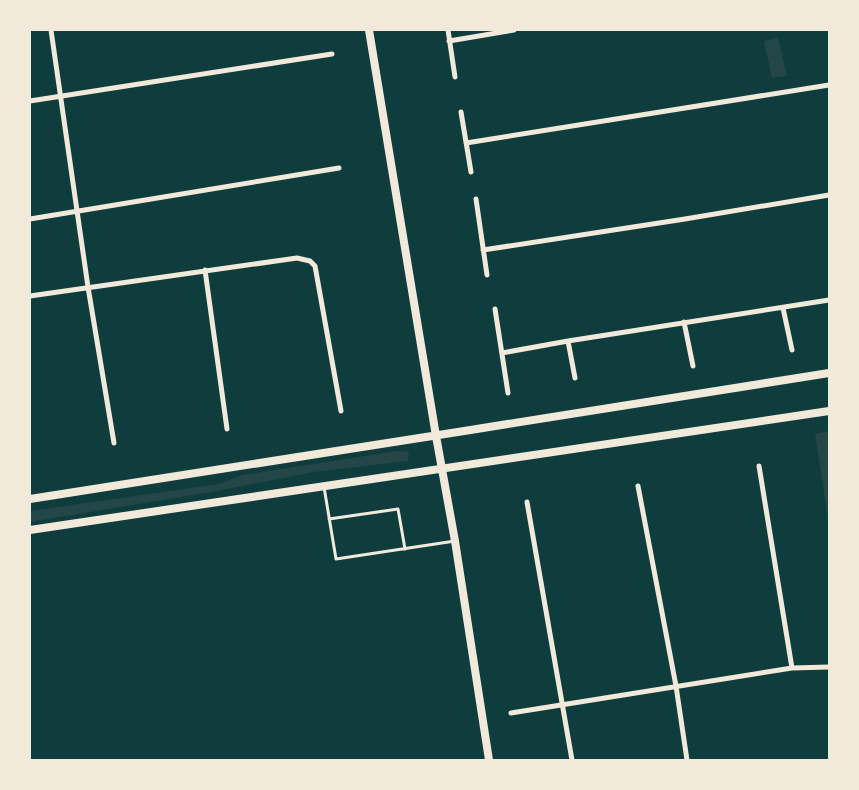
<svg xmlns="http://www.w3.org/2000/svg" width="859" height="790" viewBox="0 0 859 790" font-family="'Varela Round',sans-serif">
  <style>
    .green { fill: #244646 }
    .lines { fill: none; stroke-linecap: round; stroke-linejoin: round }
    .service { stroke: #f1e9da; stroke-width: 3 }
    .minor { stroke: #f1e9da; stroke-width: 5 }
    .tertiary { stroke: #f1e9da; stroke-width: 8 }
  </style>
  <rect width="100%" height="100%" fill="#0f3d3e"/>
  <path class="green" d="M778,38L787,76L772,78L764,41Z
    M829,431V525L815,434Z
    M397,451L409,452L408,461L314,472L217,491L30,522V511L219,484L242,475Z"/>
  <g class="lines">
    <path class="service" d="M324,487L336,559L455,541
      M329,519L398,509L405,549"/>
    <path class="minor" d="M51,30L88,287L114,443
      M448,30L455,77
      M449,41L514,30
      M30,101L332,54
      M461,112L471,172
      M466,143L829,85
      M476,199L487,275
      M30,219L339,168
      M483,250L685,219L829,195
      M205,270L227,429
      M30,296L297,258L310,261L315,266L341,411
      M783,308L792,350
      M495,309L508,393
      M684,322L693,366
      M568,341L575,378
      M502,353L568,341L829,300
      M759,466L792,668
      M638,486L676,686L687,760
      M527,502L572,760
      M511,713L792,668L829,667"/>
    <path class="tertiary" d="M369,30L436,436L455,541L489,760
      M30,499C296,457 563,416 829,373
      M30,530L829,411"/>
  </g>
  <rect width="859" height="790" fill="none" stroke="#f1e9da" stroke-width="62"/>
</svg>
